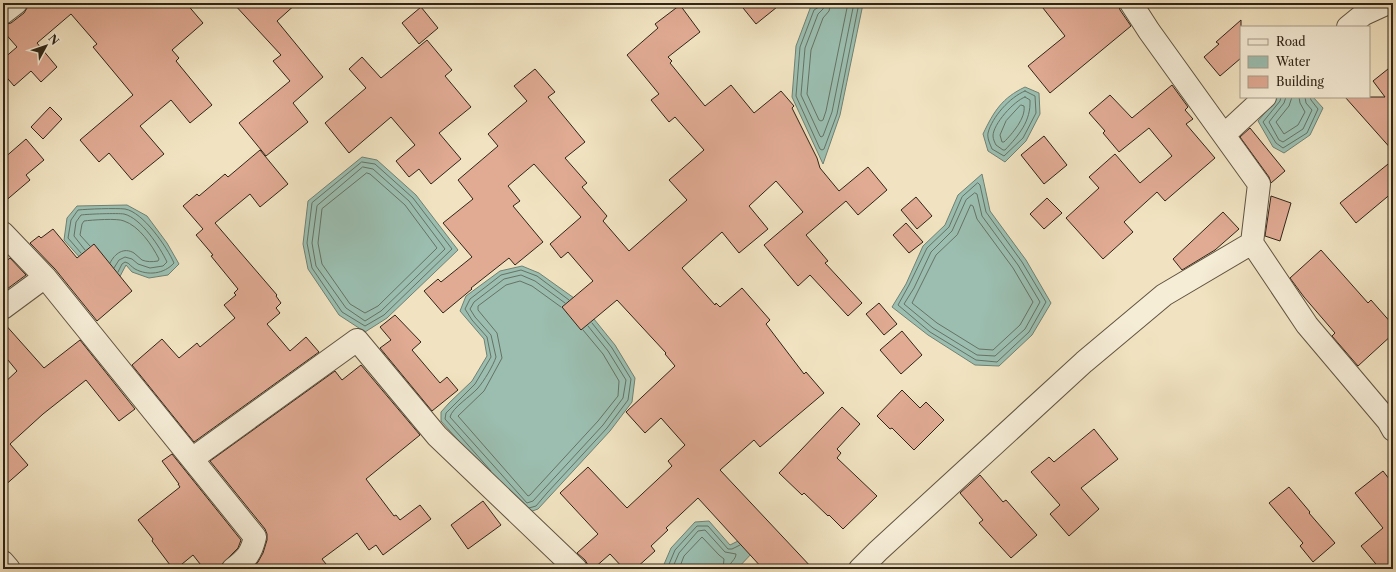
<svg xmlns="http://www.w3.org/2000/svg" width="1396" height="572" viewBox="0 0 1396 572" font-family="'Libre Caslon Text',serif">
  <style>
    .water { fill: #9bbeb0; stroke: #708173 }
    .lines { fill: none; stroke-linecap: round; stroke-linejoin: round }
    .shore { stroke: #667264; stroke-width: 1 }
    .building { fill: #e0aa93; stroke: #302518 }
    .street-casing { stroke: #605442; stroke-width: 24 }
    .street { stroke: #f6edd7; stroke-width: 22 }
  </style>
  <rect width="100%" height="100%" fill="#f1e3c1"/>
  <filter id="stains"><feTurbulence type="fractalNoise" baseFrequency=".005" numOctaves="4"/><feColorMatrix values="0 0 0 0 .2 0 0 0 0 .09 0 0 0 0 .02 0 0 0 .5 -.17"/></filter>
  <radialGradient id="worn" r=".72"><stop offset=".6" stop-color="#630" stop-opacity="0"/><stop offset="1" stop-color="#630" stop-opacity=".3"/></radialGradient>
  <path class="water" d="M821,3L863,4L840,115L823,164L792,97L796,46L811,6Z
    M1025,87L1039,93L1040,114L1026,141L1005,162L988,151L983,134C994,111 1002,98 1025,87Z
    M1278,97H1313L1323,108L1310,135L1284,153L1273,147L1258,121Z
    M362,157L377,160L416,195L458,250L387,318L365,332L339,315L308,269L303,244L308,201Z
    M982,174L990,211L1026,260L1051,303L1032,335L999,366L975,365L928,335L892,307L906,284L923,246L945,225L958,195Z
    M127,205L147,216L167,243L179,264L168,275L149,278L132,272L126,265L117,282L82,260L64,240L67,218L77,206Z
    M522,266L539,273L581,303L615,345L635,378L632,402L610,431L538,509L524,514L441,421V412L449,403L472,381L487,356L484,339L460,311L466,296L500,271Z
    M709,521L730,545L754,533V551L737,569H662L671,548L695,522Z"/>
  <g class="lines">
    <path class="shore" d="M820,3L819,7L814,10L800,47L796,96L820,149L822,150L824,149L837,114L859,3
      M825,3L823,9L818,14L805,48L801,95L820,136L821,137L823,136L832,112L854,3
      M831,3L829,11L823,18L811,50L807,94L819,120L821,121L823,120L826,111L848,3
      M1025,91L1035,96L1036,113L1023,138L1004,156L992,149C990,144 987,138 988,133C992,117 1010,97 1025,91Z
      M1025,97L1030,100C1031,121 1019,135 1005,150H1003L996,145C995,143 993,139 993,136C993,124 1014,101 1025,97Z
      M1281,97L1280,101L1263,122L1276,143L1283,148L1307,133L1318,109L1311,100L1310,97
      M1286,97L1284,103L1269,122L1279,140L1283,142L1303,129L1312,110L1306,103L1305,97
      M1292,97L1289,106L1276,122L1284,134L1298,125L1305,112L1300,103L1299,97
      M1021,105L1024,106C1026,118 1012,134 1004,142H1002L1000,135L1006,121Z
      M362,162L375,164L413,198L452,249L384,315L365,326L342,312L312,268L307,243L312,203Z
      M363,167L373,169L409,201L445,249L381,311L365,321L346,308L316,266L312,243L317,206Z
      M367,173L370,174L405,205L437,248L378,306L365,313L350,304L322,264L318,243L322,209Z
      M978,183L980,185L986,212L1022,262L1046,302L1029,332L997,362L976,360L930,332L898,305L909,285L927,248L949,227L962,197Z
      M975,193L977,194L982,216L1018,265L1040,302L1025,329L995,356L977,355L933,328L904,304L914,288L931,252L952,231L966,200Z
      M971,205L973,206L977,219L1013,268L1033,302L1020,325L993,350L979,349L937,323L912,303L936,255L957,235Z
      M90,246L80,235L82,224L84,221C91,220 118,218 124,221C139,226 152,245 159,259L158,261C152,262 147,262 142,260C139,258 137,255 134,253C124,247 115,253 110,263
      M85,250L74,236L76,222L81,215C88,214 118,213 124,214C141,218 160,247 167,262L163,266L150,268L138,264L132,259L125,257L119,260L114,268
      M81,253L68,238L71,220L78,210C87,209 116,208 125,209C143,212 167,247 174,263C164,274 148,276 135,269C131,267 130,263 125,262L122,264L118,272
      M565,303L535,281L521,275L504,279L474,302L470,309L475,317L491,335L496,357C493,366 484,381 478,388C471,396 452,408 450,417L527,503L533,501L544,489L603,425L623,398L626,380L608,351L588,326
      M561,307L532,286L520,281L506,285L478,306V310L497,333L502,358L484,391L458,416L528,496L530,495L598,421L618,396L619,381L603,354L583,330
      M491,471L445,419L446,413L475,384L491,357L487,337L472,320L465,309L470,299L501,275L521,270L537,276L569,300
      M529,508L536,506L547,493L607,428L628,400L631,379L612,348L592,323
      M667,569L675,550L697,526H708L728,549H732L740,545
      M672,569L679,553L698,531L705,530L725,552L736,554C736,560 729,562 729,569
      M679,569L684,556L702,537L719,555L724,559L723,569"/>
  </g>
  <path class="building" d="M29,3H186L203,23L172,50L179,58L176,61L212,105L190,123L171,100L140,126L164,154L132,180L109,153L99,162L80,140L133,95L93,47L97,44L71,14L37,43L57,67L41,82L31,71L14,86L3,73V59L17,47L3,31V25L11,23L24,13L27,8Z
    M233,3H297L277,21L323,77L293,103L308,122L266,156L239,123L290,81L273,61L281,55Z
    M739,3H782L756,24Z
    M1039,3H1118L1120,10L1131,26L1050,93L1028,66L1065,36Z
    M680,5L700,32L668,57L672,61L670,63L705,106L731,85L754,113L781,91L794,106L792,108L817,158L820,168L839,191L868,167L887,190L858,215L846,201L806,235L828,261L825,263L862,303L848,316L810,275L798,286L764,245L803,212L776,181L749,206L768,229L739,253L722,232L682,268L715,305L716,303L720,307L742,288L770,320L766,324L804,374L806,372L824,393L760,447L754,440L720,470L813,569H763L698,498L666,528L668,530L651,546L655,551L635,569H624L610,554L593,569H588V565L585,560L577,553L598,534L560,493L588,467L627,508L672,466L668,461L685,445L661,418L645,433L626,412L675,366L665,354L666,353L617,300L581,330L562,307L593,281L568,252L561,258L550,244L581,217L534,164L508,186L520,201L513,206L543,242L515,265L509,258L471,288L472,289L443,313L424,291L438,279L441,282L472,257L443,223L473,199L458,180L498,146L488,134L527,101L514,86L535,69L555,92L548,97L585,142L565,158L587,183L582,187L607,216L603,221L629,251L687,200L669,180L704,150L675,117L669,122L651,100L659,94L627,55L658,28L655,24Z
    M421,7L438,28L419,44L402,23Z
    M1241,20V58L1220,76L1204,57L1219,44L1216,42Z
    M427,40L452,70L445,76L471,107L439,133L461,159L431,184L419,169L409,177L396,161L415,145L391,117L349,153L325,123L366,88L349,69L362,57L381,78Z
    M1393,65V151L1345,97H1385L1373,81Z
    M1172,85L1188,107L1185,110L1193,119L1186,124L1215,158L1165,201L1157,192L1124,222L1133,232L1103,259L1066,218L1099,188L1089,177L1115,154L1140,183L1172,156L1149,128L1119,152L1103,133L1105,131L1089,113L1110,95L1132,118Z
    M50,107L62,119L43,139L31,127Z
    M1250,128L1285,171L1271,183L1269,177L1240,137Z
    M1044,136L1067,165L1044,184L1021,155Z
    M26,139L44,160L26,175L30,180L3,203V159Z
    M260,150L288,184L260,207L250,194L215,223L277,295L276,296L281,303L276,308L280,313L267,324L290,351L306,337L319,352L194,442L132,365L162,339L179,358L197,343L200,347L235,318L224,305L236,295L234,293L238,289L211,256L213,255L196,235L203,229L183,206L197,194L199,196L225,174L228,177Z
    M1393,160V192L1356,223L1340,203Z
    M1271,196L1291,203L1280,241L1265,236Z
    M916,197L932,216L917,229L901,210Z
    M1047,198L1062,213L1044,229L1030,214Z
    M1223,212L1239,229L1215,250L1182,270L1173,259Z
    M906,223L923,242L909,253L893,235Z
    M53,229L77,258L94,244L132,291L97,321L55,269L30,243L39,236L41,238Z
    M1321,250L1368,303L1371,300L1393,325V334L1358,366L1332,336L1335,333L1304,297L1290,278Z
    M10,258L26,275L3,292V264Z
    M879,303L897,324L884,335L866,314Z
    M395,315L421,342L412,350L440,383L447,377L458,390L432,411L380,348L391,340L380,327Z
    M3,322L44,368L80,340L135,409L119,421L86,380L43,414L10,444L28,465L3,487V384L17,371L3,354Z
    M902,331L922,355L901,374L880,350Z
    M361,365L420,435L366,479L394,516L396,515L400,520L420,505L431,519L383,555L376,545L369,550L357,533L322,559L330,569H252L258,562L263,553L267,540V534L265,529L210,461L335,371L342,380Z
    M902,390L920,408L926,402L944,420L914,450L892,428L890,429L877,416Z
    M842,407L860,424L837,449L841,453L837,458L877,496L843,529L829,515L828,516L804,493L802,495L779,473Z
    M1094,429L1118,459L1081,488L1099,509L1069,536L1050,514L1060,505L1031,472L1049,457L1054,462Z
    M172,454L241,540L238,548L222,564L221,569H204L193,555L176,569H173L152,541L153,539L138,520L180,487L178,484H179L162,461Z
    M1383,471L1393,484V569H1380L1361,546L1383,528L1355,493Z
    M980,475L1003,502L1006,500L1037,535L1011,558L979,523L983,520L960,493Z
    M1289,487L1310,512L1309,513L1335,543L1313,562L1300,546L1303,543L1269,503Z
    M483,501L501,525L468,549L451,525Z"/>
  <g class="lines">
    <defs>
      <path id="street" d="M3,13L16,3
        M1348,27L1364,14L1388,3
        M1224,135L1265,97
        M3,233L45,277L255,537C251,554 247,558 233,569
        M1252,243L1307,325L1388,421L1393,430
        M3,308L45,277
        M192,459L357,340L437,436L576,569
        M3,562L9,569
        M860,569L878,551L1084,362L1164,295L1252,243L1259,184L1149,31L1131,3"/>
    </defs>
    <use href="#street" class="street-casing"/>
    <use href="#street" class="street"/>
  </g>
  <rect width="1396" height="572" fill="none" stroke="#f1e3c1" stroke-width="16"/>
  <rect x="4" y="4" width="1388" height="564" fill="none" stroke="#302518" stroke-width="2"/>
  <rect x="8" y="8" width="1380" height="556" fill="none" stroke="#302518"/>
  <rect x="1240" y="26" width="130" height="72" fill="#f6edd7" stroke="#a79d8b"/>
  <rect x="1248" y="39" width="20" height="6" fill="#f6edd7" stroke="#a79d8b"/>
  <text x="1276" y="46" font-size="12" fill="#302518">Road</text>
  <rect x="1248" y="56" width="20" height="12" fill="#9bbeb0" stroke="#a79d8b"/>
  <text x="1276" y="66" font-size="12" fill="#302518">Water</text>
  <rect x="1248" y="76" width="20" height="12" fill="#e0aa93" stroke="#a79d8b"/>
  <text x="1276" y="86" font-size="12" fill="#302518">Building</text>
  <g transform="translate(46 46) rotate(50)" stroke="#f6edd7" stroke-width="3" paint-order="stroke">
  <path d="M0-3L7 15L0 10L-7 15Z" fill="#302518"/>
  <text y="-6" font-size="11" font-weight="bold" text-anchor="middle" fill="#302518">N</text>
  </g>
  <rect width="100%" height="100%" filter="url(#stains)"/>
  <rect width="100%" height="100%" fill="url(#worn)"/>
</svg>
